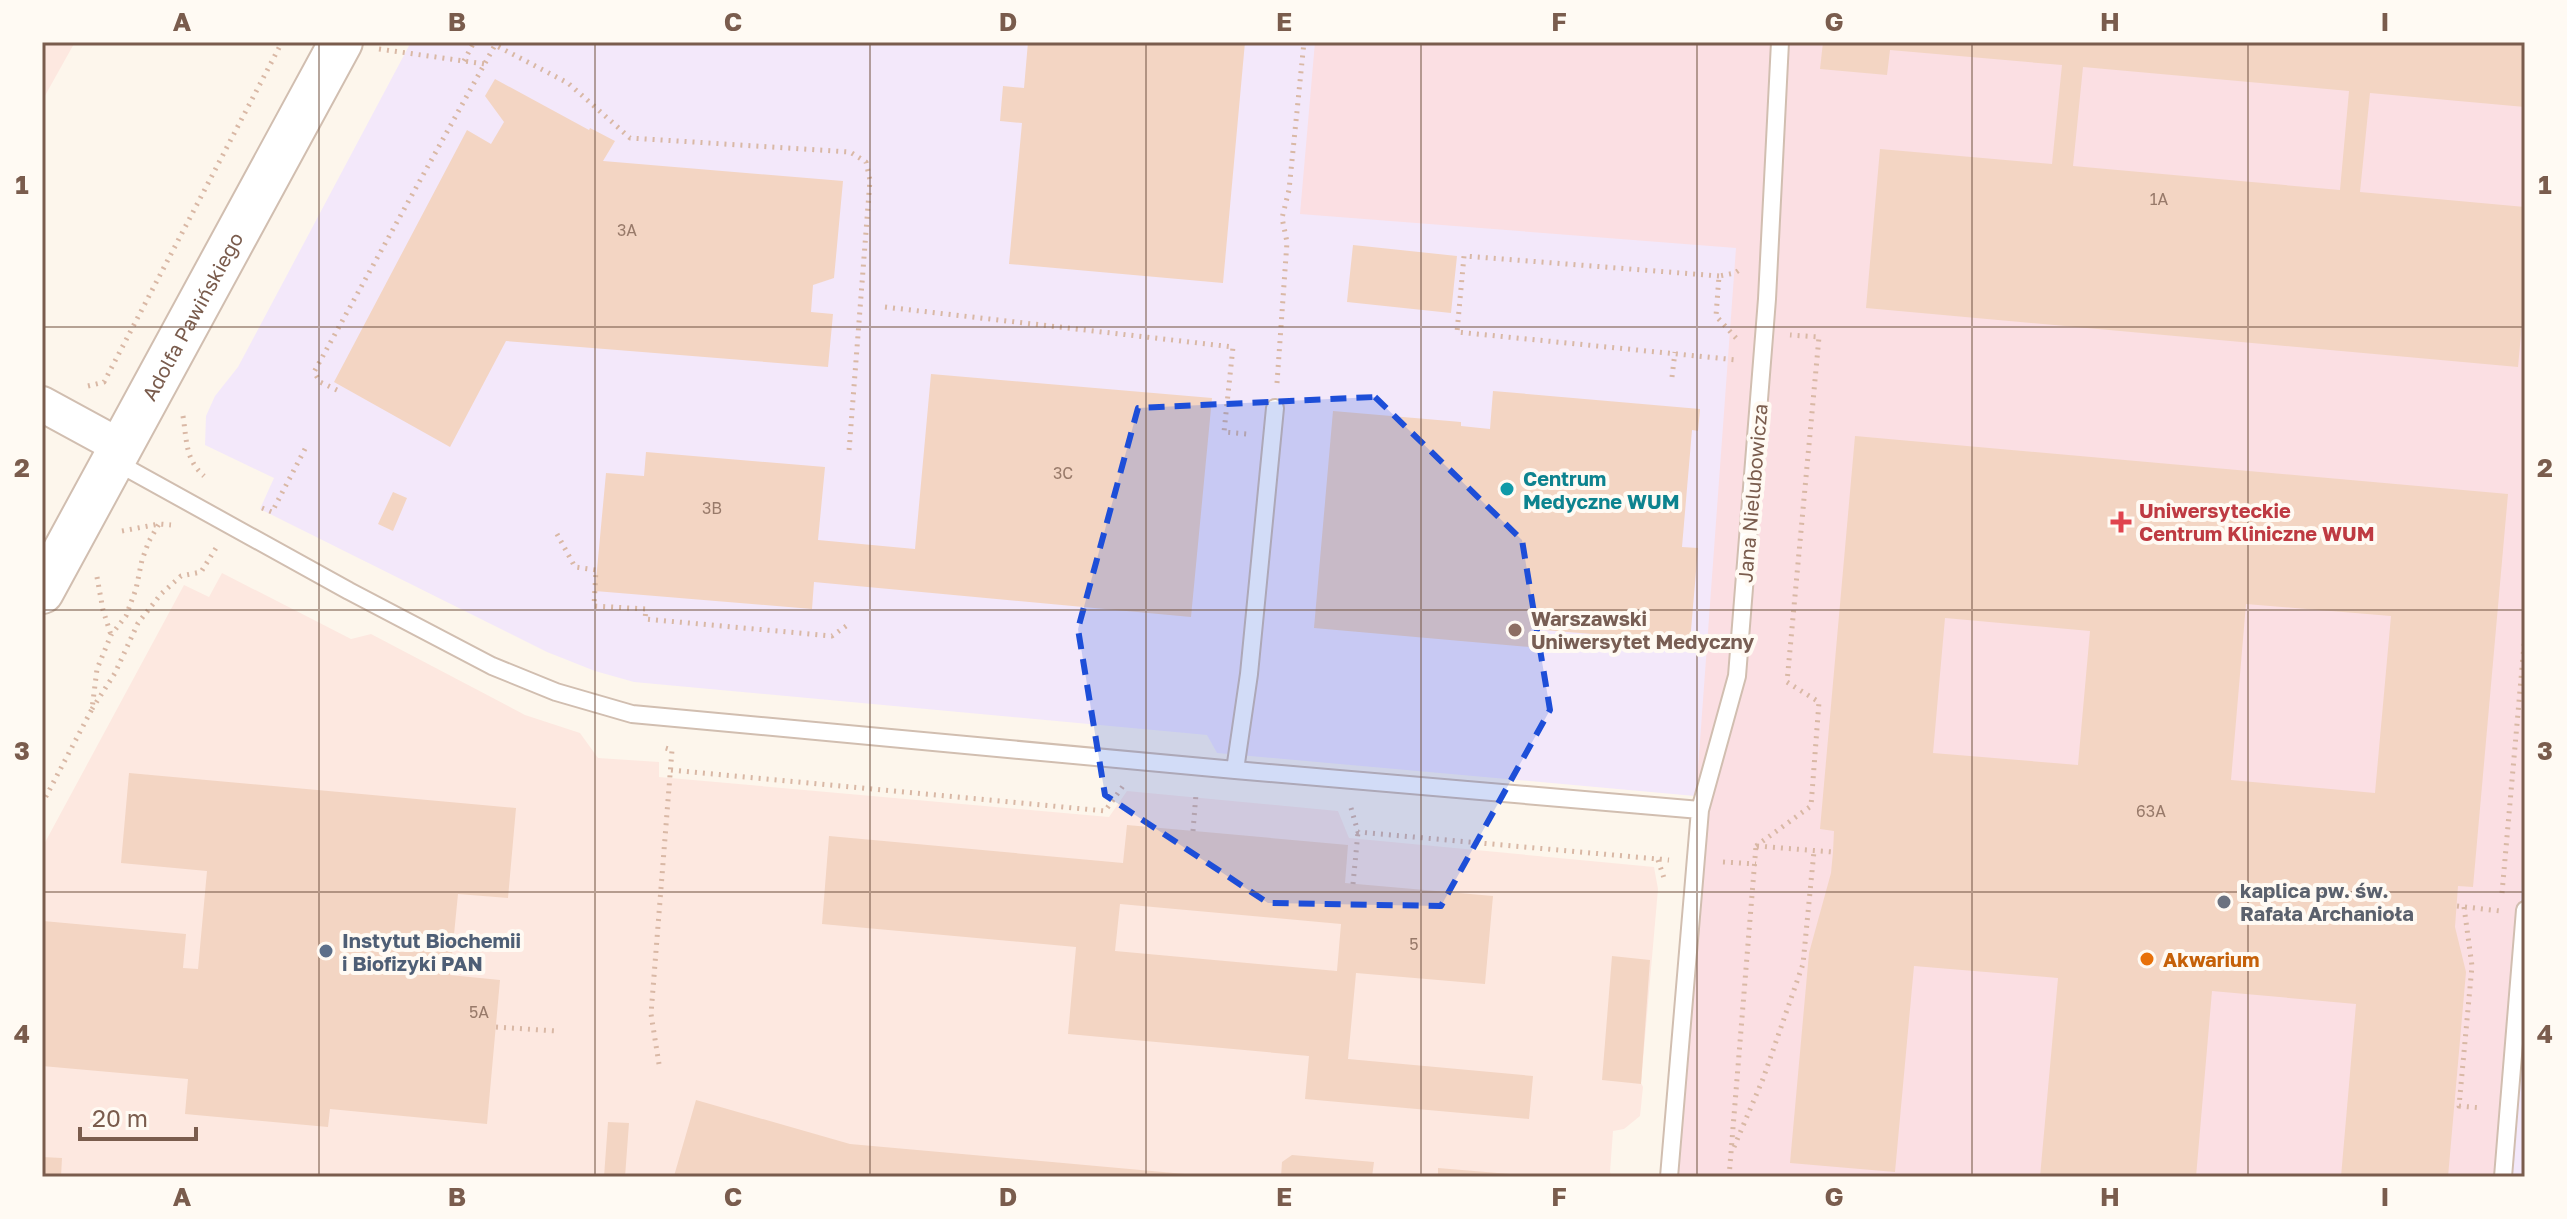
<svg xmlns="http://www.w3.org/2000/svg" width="2567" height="1219" viewBox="0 0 2567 1219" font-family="'Golos Text',sans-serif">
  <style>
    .commercial { fill: #fde8e0 }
    .education { fill: #f3e8fa }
    .medical { fill: #fbdfe3 }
    .building { fill: #f3d5c3; fill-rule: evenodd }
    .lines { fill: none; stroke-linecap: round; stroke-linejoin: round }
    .service-casing { stroke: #d1beb0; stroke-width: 20 }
    .minor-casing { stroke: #d1beb0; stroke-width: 38 }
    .tertiary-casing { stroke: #d1beb0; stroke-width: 46 }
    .path { stroke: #d9b8a5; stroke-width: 5; stroke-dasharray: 2 6; stroke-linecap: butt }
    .service { stroke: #fff; stroke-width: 16 }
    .minor { stroke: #fff; stroke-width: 34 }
    .tertiary { stroke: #fff; stroke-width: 42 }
    .marked { fill: #1d4ed8; fill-opacity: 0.2; stroke: #1d4ed8; stroke-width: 6; stroke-dasharray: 16 10; stroke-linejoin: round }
    .grid { fill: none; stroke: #7a5c4d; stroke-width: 2; stroke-opacity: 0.55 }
    .culture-dot { fill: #0f9aa8; stroke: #fffaf3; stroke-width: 3 }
    .health-dot { fill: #e0444e; stroke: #fffaf3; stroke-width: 3 }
    .education-dot { fill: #8d6e63; stroke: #fffaf3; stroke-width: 3 }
    .worship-dot { fill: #6b7280; stroke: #fffaf3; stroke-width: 3 }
    .service-dot { fill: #5c6f8a; stroke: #fffaf3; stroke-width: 3 }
    .food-dot { fill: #e8710a; stroke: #fffaf3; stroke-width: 3 }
    .labels { text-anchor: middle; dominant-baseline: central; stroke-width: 8; stroke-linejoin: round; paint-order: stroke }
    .number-label { font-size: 16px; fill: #987a6a }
    .street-label { font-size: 20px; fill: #7a5c4d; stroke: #fffaf3 }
    .culture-label { font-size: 20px; font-weight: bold; fill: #0d838f; stroke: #fffaf3; text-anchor: start }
    .health-label { font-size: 20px; font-weight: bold; fill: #be3a42; stroke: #fffaf3; text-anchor: start }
    .education-label { font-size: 20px; font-weight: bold; fill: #785e54; stroke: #fffaf3; text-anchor: start }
    .worship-label { font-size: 20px; font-weight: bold; fill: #5b616d; stroke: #fffaf3; text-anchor: start }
    .service-label { font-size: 20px; font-weight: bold; fill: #4e5e75; stroke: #fffaf3; text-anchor: start }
    .food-label { font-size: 20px; font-weight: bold; fill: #c56008; stroke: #fffaf3; text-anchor: start }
    .neatline { fill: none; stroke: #7a5c4d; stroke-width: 3 }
    .grid-label { font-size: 26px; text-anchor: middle; font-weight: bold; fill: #7a5c4d }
  </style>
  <rect width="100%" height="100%" fill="#fdf6ec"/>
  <path class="commercial" d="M42,42H75L42,101Z
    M222,573L351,639L371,634L525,715L580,733L598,758L659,762V777L1109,817L1127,791L1338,811L1349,838L1654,867L1658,889L1641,1083L1643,1087L1640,1116L1624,1129L1613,1131L1610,1172L1612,1177H42V848L184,585L209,597Z"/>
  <path class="education" d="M411,42H2525V1177H1662L1695,796L1217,753L1207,735L634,682L595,671L547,652L260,509L274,478L205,445L206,416L215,396L238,367Z"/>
  <path class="medical" d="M1315,42H2525V846L2496,1177H1663L1696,796L1736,248L1300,214Z"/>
  <path class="building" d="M1028,42H1245L1223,283L1009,264L1022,123L1000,121L1003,86L1024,88Z
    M1823,42H2525V107L2370,93L2360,192L2525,207V292L2518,367L1866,308L1880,149L2052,164L2062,65L1890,50L1887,75L1820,69ZM2083,67L2349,91L2340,190L2073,166Z
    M495,79L589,130L590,128L615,141L603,161L843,181L834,278L813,285L811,312L833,314L828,367L506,341L450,447L334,382L467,130L491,144L504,122L485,96Z
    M1353,245L1457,256L1451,313L1347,302Z
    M931,374L1212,398L1191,617L814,582L812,609L595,591L606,473L644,476L646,452L825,467L818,540L915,549Z
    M1493,391L1700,409L1698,431L1692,430L1682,547L1698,548L1690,642L1531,629L1529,647L1314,628L1333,411L1461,422V426L1490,429Z
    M1855,436L2508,494L2473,887L2458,886L2455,927L2466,972L2448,1177H2341L2356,1004L2212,991L2196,1177H2040L2058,978L1914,966L1895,1172L1790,1163L1809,953L1831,873L1833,852L1834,831L1820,829ZM2246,604L2391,616L2375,793L2231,780ZM1945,618L2090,631L2078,765L1933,753Z
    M393,492L407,498L393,531L378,524Z
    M129,773L516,808L508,898L458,894L450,975L500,980L487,1124L330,1109L328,1127L185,1114L188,1079L42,1066L43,921L186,934L183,968L198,969L207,871L121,863Z
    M1127,825L1348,845L1345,883L1493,896L1485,984L1356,973L1348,1059L1533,1076L1529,1119L1305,1099L1309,1056L1068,1034L1076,947L822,924L829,836L1123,863ZM1120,904L1341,924L1337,971L1115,951Z
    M1612,956L1650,960L1641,1084L1602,1080Z
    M696,1100L850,1144L1185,1174V1177H678L674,1176Z
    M608,1122L629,1123L625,1177H604Z
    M1292,1155L1374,1162L1372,1177H1281L1282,1162Z
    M42,1157L62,1158L61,1177H42Z
    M1438,1168L1522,1175V1177H1438Z"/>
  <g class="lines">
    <defs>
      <path id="service" d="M114,461L349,591L492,666L556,692L632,714L1235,770L1700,810
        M1235,770L1249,674L1275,408
        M1669,1177L1700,810L1737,676L1767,299L1780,42
        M2503,1177L2525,910"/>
      <path id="minor" d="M42,404L121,447"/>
      <g id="tertiary">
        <path id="s1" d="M42,592L341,42"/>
      </g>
    </defs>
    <use href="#service" class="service-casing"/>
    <use href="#minor" class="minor-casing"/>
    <use href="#tertiary" class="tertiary-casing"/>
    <path class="path" d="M379,49L485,64
      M464,61L474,42
      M1719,276L1464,256L1457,332L1737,360
      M885,307L1233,347L1224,432L1247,434
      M1736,338L1716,316L1719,276L1735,273L1742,268
      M1672,377L1675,352
      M1277,383L1287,242L1282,218L1289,190L1304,42
      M88,386L104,382L282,42
      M337,390L320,382L314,372L495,45L568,83L630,138L850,152L866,162L870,180L849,451
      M183,416C187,441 185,459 204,476
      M262,508L272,512L306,447
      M122,531L159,524L171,525
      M557,534L575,567L596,570L594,606L646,609L645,619L832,636L849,624
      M97,577L103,610L111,635
      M92,709L115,673L138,623L161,594L181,576L201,572L216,548
      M671,770L1105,811L1123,786
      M42,804L92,709L97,669L111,635L126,616L136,589L142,560L149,541L159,524
      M1351,808L1358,832L1669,860
      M1193,831L1196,794
      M1756,846L1811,806L1819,702L1787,682L1819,337L1790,335
      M1757,846L1833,852
      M1658,860L1665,881
      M1723,862L1756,864
      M1353,884L1358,832
      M2502,893L2525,634
      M2457,906L2500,911
      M2464,907L2472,966L2459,1106L2482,1108
      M496,1027L556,1031
      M659,1064L651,1014L672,750L662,747
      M1734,1147L1763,1079L1803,964L1814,851
      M1729,1177L1756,846"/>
    <use href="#service" class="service"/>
    <use href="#minor" class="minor"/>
    <use href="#tertiary" class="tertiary"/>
  </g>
  <path class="marked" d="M1375,397L1522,540L1550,710L1441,906L1268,903L1105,795L1078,629L1138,408Z"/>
  <path class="grid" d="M319,42V1177M595,42V1177M870,42V1177M1146,42V1177M1421,42V1177M1697,42V1177M1972,42V1177M2248,42V1177M42,327H2525M42,610H2525M42,892H2525"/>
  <circle class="culture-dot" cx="1507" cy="489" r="8"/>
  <path class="health-dot" d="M2117 510h8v8h8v8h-8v8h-8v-8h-8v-8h8z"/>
  <circle class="education-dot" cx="1515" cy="630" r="8"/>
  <circle class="worship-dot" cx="2224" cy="902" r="8"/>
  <circle class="service-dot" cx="326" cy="951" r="8"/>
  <circle class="food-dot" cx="2147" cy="959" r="8"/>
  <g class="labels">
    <g class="number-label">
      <text x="2159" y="199">1A</text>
      <text x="627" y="230">3A</text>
      <text x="1063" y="473">3C</text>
      <text x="712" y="508">3B</text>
      <text x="2151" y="811">63A</text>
      <text x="1414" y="944">5</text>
      <text x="479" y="1012">5A</text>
    </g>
    <g class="street-label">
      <text stroke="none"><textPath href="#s1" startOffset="314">Adolfa Pawińskiego</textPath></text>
      <text transform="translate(1752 493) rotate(-85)">Jana Nielubowicza</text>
    </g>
    <g class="culture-label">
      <text x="1523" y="478">Centrum<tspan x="1523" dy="23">Medyczne WUM</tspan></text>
    </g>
    <g class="health-label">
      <text x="2139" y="510">Uniwersyteckie<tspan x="2139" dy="23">Centrum Kliniczne WUM</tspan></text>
    </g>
    <g class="education-label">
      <text x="1531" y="618">Warszawski<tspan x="1531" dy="23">Uniwersytet Medyczny</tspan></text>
    </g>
    <g class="worship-label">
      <text x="2240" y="890">kaplica pw. św.<tspan x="2240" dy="23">Rafała Archanioła</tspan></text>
    </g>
    <g class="service-label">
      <text x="342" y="940">Instytut Biochemii<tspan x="342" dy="23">i Biofizyki PAN</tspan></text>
    </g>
    <g class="food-label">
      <text x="2163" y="959">Akwarium</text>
    </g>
  </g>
  <rect width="2567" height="1219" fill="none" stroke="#fffaf3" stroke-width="88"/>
  <path d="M80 1127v12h116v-12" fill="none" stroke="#7a5c4d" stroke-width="4"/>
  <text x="92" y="1127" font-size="24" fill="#7a5c4d" stroke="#fffaf3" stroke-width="6" paint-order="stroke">20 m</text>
  <rect x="44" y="44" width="2479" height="1131" class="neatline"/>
  <g class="grid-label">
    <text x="182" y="31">A</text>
    <text x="457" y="31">B</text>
    <text x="733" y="31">C</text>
    <text x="1008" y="31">D</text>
    <text x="1284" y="31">E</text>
    <text x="1559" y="31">F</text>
    <text x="1834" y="31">G</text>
    <text x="2110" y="31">H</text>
    <text x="2385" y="31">I</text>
    <text x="22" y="194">1</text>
    <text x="2545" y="194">1</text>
    <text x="22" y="477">2</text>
    <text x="2545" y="477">2</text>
    <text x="22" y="760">3</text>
    <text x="2545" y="760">3</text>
    <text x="22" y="1043">4</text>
    <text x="2545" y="1043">4</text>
    <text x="182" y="1206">A</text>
    <text x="457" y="1206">B</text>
    <text x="733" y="1206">C</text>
    <text x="1008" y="1206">D</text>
    <text x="1284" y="1206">E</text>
    <text x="1559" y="1206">F</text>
    <text x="1834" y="1206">G</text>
    <text x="2110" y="1206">H</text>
    <text x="2385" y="1206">I</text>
  </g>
</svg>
